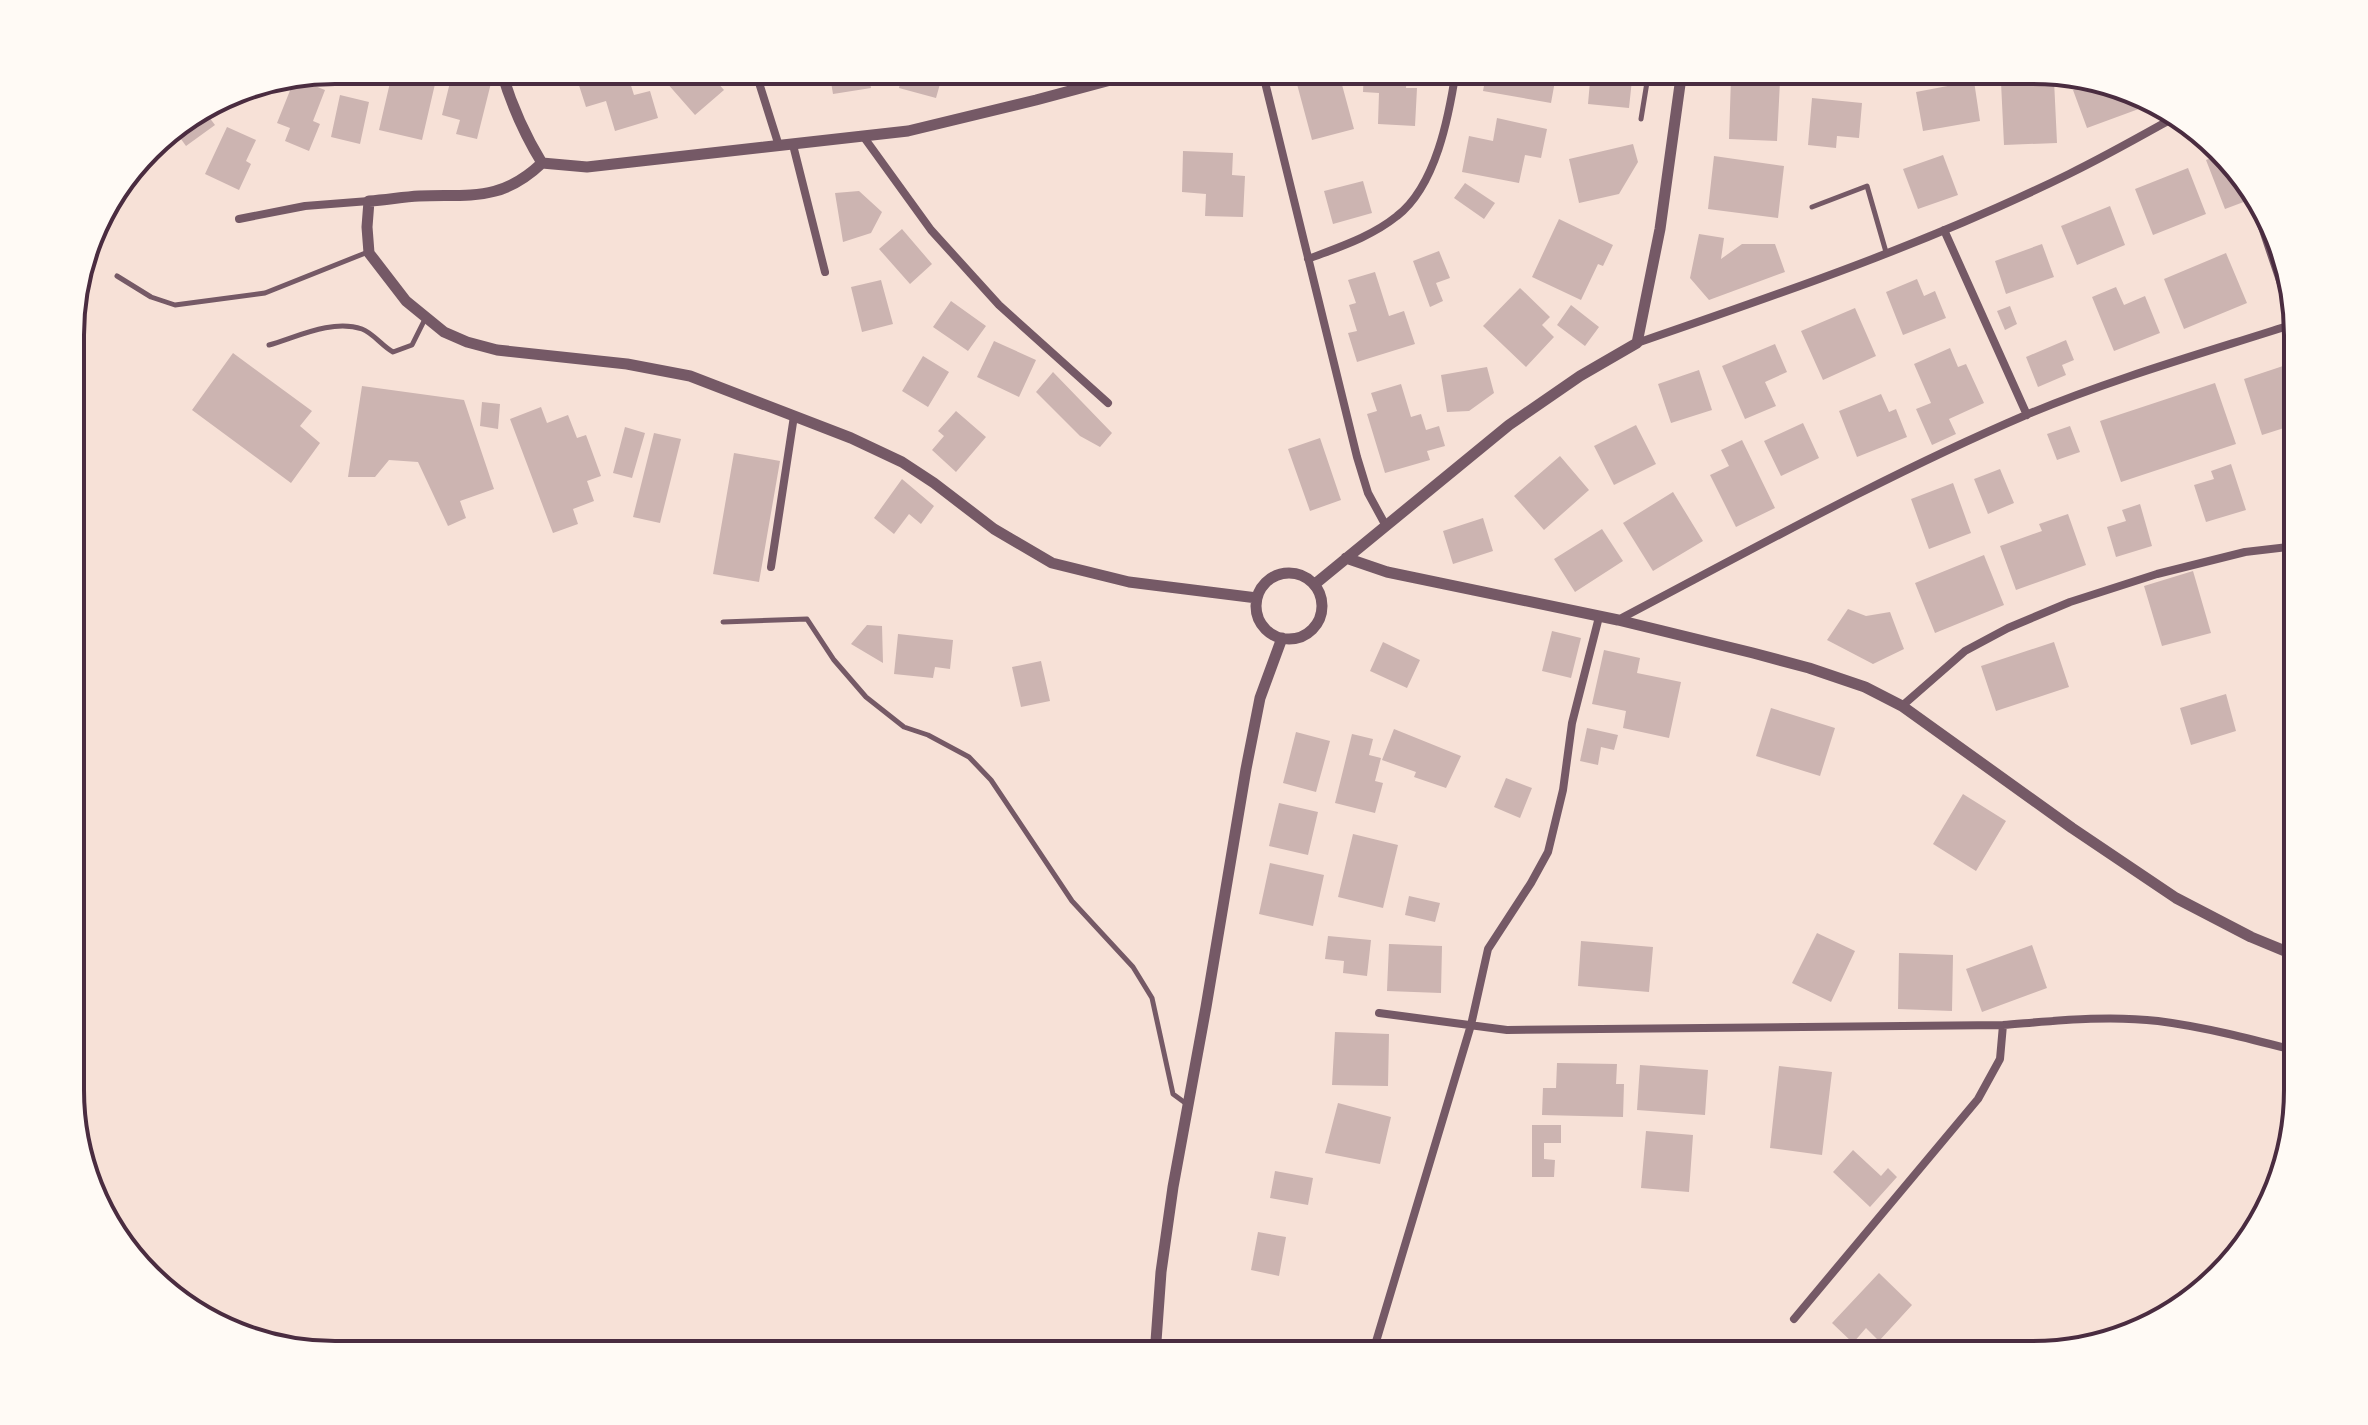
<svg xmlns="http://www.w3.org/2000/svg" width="2368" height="1425" viewBox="0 0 2368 1425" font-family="'Fira Sans Condensed',sans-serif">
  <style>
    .building { fill: #ccb4b1 }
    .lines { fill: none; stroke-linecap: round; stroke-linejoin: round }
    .service { stroke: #755966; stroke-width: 5 }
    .minor { stroke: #755966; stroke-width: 8 }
    .tertiary { stroke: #755966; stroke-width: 11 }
    .rim { fill: none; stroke: #4a2c40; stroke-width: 4 }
  </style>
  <rect width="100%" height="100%" fill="#f7e1d7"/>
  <path class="building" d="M453,70L492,79L477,139L456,134L460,120L442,115Z
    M574,70H626L634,95L650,91L658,118L615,131L606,101L586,107Z
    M663,70H706L724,90L695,115L659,74Z
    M829,70H868L871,88L833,94Z
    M903,70H944L936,98L899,88Z
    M1307,70H1338L1354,129L1312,140L1294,73Z
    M1364,70H1407L1406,88H1417L1415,126L1378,124L1379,93L1363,92Z
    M1487,70H1557L1551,103L1483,91Z
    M1591,70H1633L1629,108L1588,104Z
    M392,74L435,84L422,140L379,130Z
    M295,78L325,90L313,121L320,124L309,151L285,141L290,128L277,123Z
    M1731,78L1780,81L1777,141L1729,139Z
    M2054,80L2057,143L2004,145L2001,82Z
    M1974,81L1980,121L1923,131L1916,92Z
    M2087,85L2095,87L2155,103L2087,128L2073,90Z
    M253,86L240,104L227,94L234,90Z
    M340,95L369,102L360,144L331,137Z
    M1812,98L1862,103L1859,138L1837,136L1836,148L1808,145Z
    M203,109L215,125L186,146L173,128Z
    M1497,118L1547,129L1541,158L1525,155L1519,183L1462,172L1469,136L1493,141Z
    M227,127L256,140L246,161L251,164L239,190L205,174Z
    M1633,144L1638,162L1619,194L1579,203L1569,159Z
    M1183,151L1233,153L1232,175L1245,176L1243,217L1205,216L1206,194L1182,192Z
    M1943,155L1958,195L1918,209L1903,169Z
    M2218,155L2254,188L2257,197L2225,209L2206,160Z
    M1714,156L1784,166L1778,218L1708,209Z
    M2188,168L2206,214L2153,235L2135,189Z
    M1363,181L1372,213L1333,224L1324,191Z
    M1465,183L1495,203L1484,219L1454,198Z
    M859,191L882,212L871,233L843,242L835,193Z
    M2110,206L2125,245L2077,265L2061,226Z
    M1559,219L1613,245L1603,266L1598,264L1581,300L1532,277Z
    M902,229L932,264L910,284L879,249Z
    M1699,234L1724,238L1721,259L1742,244H1775L1785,272L1709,300L1690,278Z
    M2042,244L2054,277L2006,294L1995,261Z
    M1439,251L1450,278L1436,283L1443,301L1430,307L1413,261Z
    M2226,253L2247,303L2184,329L2164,279Z
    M1375,272L1389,316L1404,311L1415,344L1357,362L1348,333L1357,331L1349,305L1356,303L1348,280Z
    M1917,279L1924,296L1935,291L1946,318L1903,335L1886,292Z
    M881,280L893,324L862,332L851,287Z
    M2116,287L2124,305L2145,296L2160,333L2114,351L2092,297Z
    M1520,288L1550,317L1542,325L1554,337L1526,367L1483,326Z
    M951,301L986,326L968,351L933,327Z
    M1571,305L1599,327L1585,346L1557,325Z
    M2010,306L2017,324L2005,330L1997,311Z
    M1855,308L1876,356L1823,380L1801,331Z
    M2066,340L2074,360L2062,365L2066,375L2038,387L2026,357Z
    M994,341L1036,360L1019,397L977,377Z
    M1775,344L1787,372L1765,382L1776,406L1745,419L1722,366Z
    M1950,348L1958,367L1966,364L1984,403L1949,419L1956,434L1932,445L1916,409L1931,403L1914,364Z
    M233,353L312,411L300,426L320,443L291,483L192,410Z
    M923,356L949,372L928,407L902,391Z
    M2283,366L2297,410V424L2262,435L2244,379Z
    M1487,367L1494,393L1469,411L1447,412L1441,375Z
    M1699,370L1712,410L1671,423L1658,384Z
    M1053,372L1112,433L1100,447L1080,436L1036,392Z
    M2215,383L2236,444L2121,482L2100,421Z
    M1401,384L1411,417L1421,414L1426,430L1439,426L1445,446L1427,451L1430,460L1385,473L1367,414L1377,411L1371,393Z
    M362,386L464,400L494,489L460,501L466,518L448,526L418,462L389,460L375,477H348Z
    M1881,394L1889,412L1896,409L1907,437L1857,457L1839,411Z
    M482,402L500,404L498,429L480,426Z
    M541,407L547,423L568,415L577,438L586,435L601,476L587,481L594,501L573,509L578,524L553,533L510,419Z
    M956,411L986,437L956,472L932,450L944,436L938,431Z
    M1803,423L1819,458L1781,476L1764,441Z
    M1636,425L1656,464L1614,485L1594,446Z
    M2070,426L2080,452L2057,460L2047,434Z
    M625,427L645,433L632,478L613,473Z
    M654,433L681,439L660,523L633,517Z
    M1320,438L1341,500L1310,511L1288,449Z
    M1742,440L1775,508L1736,527L1710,475L1729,466L1721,450Z
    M734,453L780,461L759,582L713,574Z
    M1560,456L1589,490L1544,530L1514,496Z
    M2231,464L2246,510L2206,522L2194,485L2214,479L2211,471Z
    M2000,469L2014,503L1988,514L1974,479Z
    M902,479L934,506L921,524L909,514L894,534L874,518Z
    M1953,483L1971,533L1929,549L1911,499Z
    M1673,492L1703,541L1653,571L1623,523Z
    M2140,504L2152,546L2116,557L2107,527L2126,521L2122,510Z
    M2068,514L2086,565L2016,590L2000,546L2042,531L2039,524Z
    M1483,518L1493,551L1453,564L1443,531Z
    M1602,529L1623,561L1575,592L1554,559Z
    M1984,555L2004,605L1935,633L1915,583Z
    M2193,571L2211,633L2162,646L2144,586Z
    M1848,609L1866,616L1890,612L1904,649L1873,664L1827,640Z
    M867,625L882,626L883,663L851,644Z
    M1552,631L1581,638L1571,678L1542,671Z
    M898,634L953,640L950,669L935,667L933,678L894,674Z
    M1383,642L1420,660L1407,688L1370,671Z
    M2054,642L2069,687L1996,711L1981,666Z
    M1604,650L1640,658L1637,673L1681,682L1669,738L1623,728L1626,711L1592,704Z
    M1041,661L1050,701L1021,707L1012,667Z
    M2226,694L2236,731L2191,745L2180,708Z
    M1771,708L1835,728L1820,776L1756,756Z
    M1587,728L1618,735L1614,750L1601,747L1598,765L1580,761Z
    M1394,729L1461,756L1446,788L1414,777L1416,772L1382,760Z
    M1296,732L1330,741L1316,792L1283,783Z
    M1352,734L1373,739L1369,755L1381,758L1375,781L1383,783L1375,813L1335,803Z
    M1506,778L1532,788L1520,818L1494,807Z
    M1963,794L2006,821L1976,871L1933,844Z
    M1279,803L1318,812L1308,855L1269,846Z
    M1353,834L1398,845L1383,908L1338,897Z
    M1270,863L1324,875L1313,926L1259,914Z
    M1409,896L1440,903L1435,922L1405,915Z
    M1817,933L1855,951L1831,1002L1792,983Z
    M1328,936L1371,940L1367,976L1343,973L1344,961L1325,959Z
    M1581,941L1653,947L1649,992L1578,986Z
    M1389,944L1442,946L1441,993L1387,991Z
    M2032,945L2047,988L1982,1012L1966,969Z
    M1899,953L1953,955L1952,1011L1898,1009Z
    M1335,1032L1389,1034L1388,1086L1332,1085Z
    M1557,1063L1617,1064L1616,1084H1624L1623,1117L1542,1115L1543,1088H1556Z
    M1640,1065L1708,1070L1705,1115L1637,1110Z
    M1779,1066L1832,1072L1822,1155L1770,1148Z
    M1338,1103L1391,1117L1380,1164L1325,1153Z
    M1532,1125H1561V1143H1544V1159L1555,1160L1554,1177H1532Z
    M1646,1131L1693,1135L1689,1192L1641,1188Z
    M1853,1150L1881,1176L1888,1168L1897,1177L1870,1207L1833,1172Z
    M1275,1171L1313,1178L1308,1205L1270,1198Z
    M1258,1232L1286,1237L1279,1276L1251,1270Z
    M1879,1273L1912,1305L1879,1341L1866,1328L1853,1343L1832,1323Z"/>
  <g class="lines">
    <path class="service" d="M1641,119L1649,70
      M1812,207L1867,186L1886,252
      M2260,226L2293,324
      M117,276L151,297L175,305L265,293L368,252
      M269,345C297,337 332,319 362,329C373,333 382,346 393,352L412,345L426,317
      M723,622L807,619L834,660L866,697L904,727L928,735L969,757L991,780L1072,901L1133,967L1152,998L1173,1094L1188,1105"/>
    <path class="minor" d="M755,70L779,146
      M1090,70L1097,84
      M1262,70L1357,457L1368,493L1386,526
      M863,136L931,230L999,305L1108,403
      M793,145L825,272
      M239,219L305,206L369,201
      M1944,230L2027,415
      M1308,259C1339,247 1371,237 1397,216C1436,186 1449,116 1456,70
      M1637,343C1783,293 1931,242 2069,174C2106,156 2141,136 2177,116
      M771,567L794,416
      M1618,620C1753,549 1886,475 2026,415C2114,378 2207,352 2297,323
      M1902,706L1965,651L2008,628L2070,602L2157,574L2245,552L2297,546
      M1379,1013L1507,1030L2003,1025C2054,1021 2106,1015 2158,1021C2205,1027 2251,1039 2297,1051
      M1794,1319L1978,1099L2000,1059L2003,1025
      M1372,1355L1471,1025L1488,949L1531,883L1548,852L1563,790L1572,723L1599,617"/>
    <path class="tertiary" d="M501,70C511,104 523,132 542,163
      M542,163C501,202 471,194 419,196C402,197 386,200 369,201L367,227L369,253L406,301L444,332L467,342L497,350L627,364L690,376L851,438L902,462L934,483L994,529L1052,563L1129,582L1257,598
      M542,163L587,167L908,131L1036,100L1148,70
      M1346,558L1387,572L1618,620L1753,653L1809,668L1865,687L1902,706L2072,828L2176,898L2251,937L2297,956
      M1256 606a33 33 0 1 1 66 0a33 33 0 1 1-66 0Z
      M1315,584L1509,425L1580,376L1637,343L1660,229L1682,70
      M1155,1355L1161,1272L1173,1187L1206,1007L1246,769L1260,698L1282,638"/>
  </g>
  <path d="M0 0H2368V1425H0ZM335 84H2033A251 251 0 0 1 2284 335V1090A251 251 0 0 1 2033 1341H335A251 251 0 0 1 84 1090V335A251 251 0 0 1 335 84Z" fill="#fffaf5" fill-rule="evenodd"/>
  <path class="rim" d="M335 84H2033A251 251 0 0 1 2284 335V1090A251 251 0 0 1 2033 1341H335A251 251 0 0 1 84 1090V335A251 251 0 0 1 335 84Z"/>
</svg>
